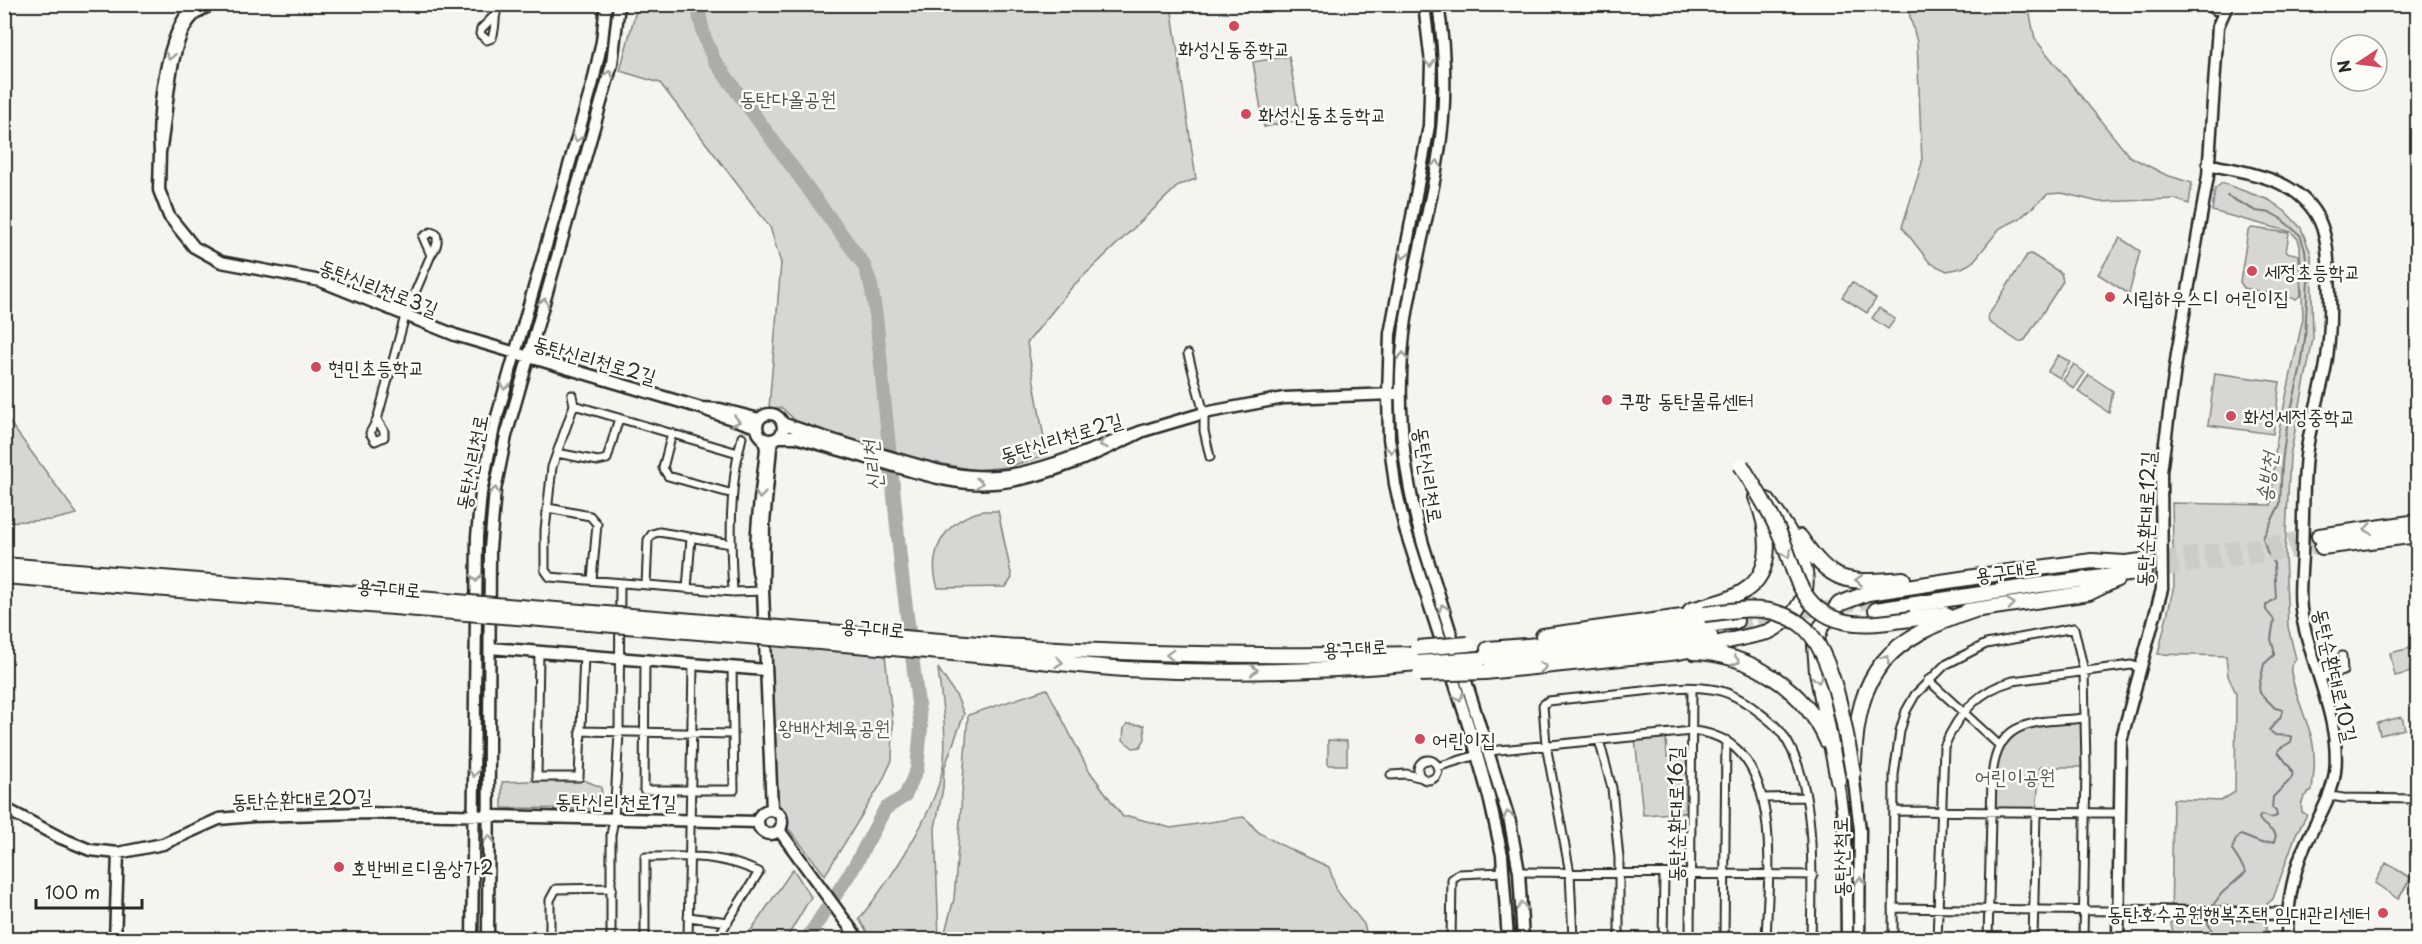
<svg xmlns="http://www.w3.org/2000/svg" width="2422" height="944" viewBox="0 0 2422 944" font-family="'Playpen Sans','Poor Story',sans-serif">
  <style>
    .green { fill: #d7d6d2; stroke: #81807e; stroke-width: 1.5 }
    .lines { fill: none; stroke-linecap: round; stroke-linejoin: round }
    .stream { stroke: #797877; stroke-width: 2 }
    .river { stroke: #adaca9; stroke-width: 14 }
    .highway-tunnel { stroke: #cdccc8; stroke-width: 14; stroke-dasharray: 14 7; stroke-linecap: butt }
    .street-casing { stroke: #2b2b2b; stroke-width: 11 }
    .secondary-casing { stroke: #2b2b2b; stroke-width: 15 }
    .highway-casing { stroke: #2b2b2b; stroke-width: 18 }
    .street { stroke: #fdfcf7; stroke-width: 7 }
    .secondary { stroke: #fdfcf7; stroke-width: 10 }
    .highway { stroke: #fdfcf7; stroke-width: 14 }
    .highway-bridge-casing { stroke: #2b2b2b; stroke-width: 18; stroke-linecap: butt }
    .highway-bridge { stroke: #fdfcf7; stroke-width: 14 }
    .oneway { stroke: #9e9e9b }
    .poi-dot { fill: #d1495b; stroke: #fdfcf7; stroke-width: 2 }
    .labels { text-anchor: middle; dominant-baseline: central; stroke-width: 5; stroke-linejoin: round; paint-order: stroke }
    .poi-label { font-size: 20px; fill: #2b2b2b; stroke: #fdfcf7; text-anchor: start }
    .park-label { font-size: 20px; fill: #565655; stroke: #fdfcf7 }
    .street-label { font-size: 20px; fill: #2b2b2b; stroke: #fdfcf7 }
    .water-label { font-size: 21px; font-style: italic; fill: #585857; stroke: #fdfcf7 }
  </style>
  <rect width="100%" height="100%" fill="#f5f4ef"/>
  <filter id="ink" filterUnits="userSpaceOnUse"><feTurbulence type="fractalNoise" baseFrequency=".0167" numOctaves="2"/><feDisplacementMap in="SourceGraphic" scale="12" xChannelSelector="R" yChannelSelector="G"/><feConvolveMatrix kernelMatrix="1 2 1 2 8 2 1 2 1" color-interpolation-filters="sRGB"/></filter>
  <g filter="url(#ink)">
    <path class="green" d="M636,5H1171L1196,179L1179,185L1072,287L1027,343L1047,455L1007,467L975,470L922,460L799,424L782,408H769L781,263L770,227L660,83L620,71L636,10Z
      M1907,5H2028L2035,39L2129,156L2166,175L2192,183L2189,204L2175,199L2099,202L2062,193L2048,194L2019,219L2000,228L1973,262L1962,268L1947,271L1930,263L1902,227L1922,163L1917,42Z
      M1289,56L1300,120L1264,127L1253,62Z
      M2222,183L2269,200L2286,212L2301,228L2311,254L2313,339L2290,456L2285,553L2288,627L2296,659C2294,662 2292,664 2291,667C2288,677 2309,725 2312,739C2316,757 2314,773 2312,791C2303,796 2300,802 2302,812L2307,815L2296,834L2273,899L2267,904L2266,929L2271,939H2174L2171,924L2173,799L2221,801L2235,792L2236,693L2228,676L2226,656L2158,654L2174,586L2172,503L2271,505L2276,443L2303,318L2300,246L2298,239L2291,232L2212,211L2215,189Z
      M2252,228L2289,233L2286,252L2299,255L2301,295L2296,299L2244,288L2240,282L2248,231Z
      M2120,238L2140,251L2129,294L2098,274Z
      M2031,254L2061,273L2063,281L2025,340L2019,342L1989,322L1988,316L2027,255Z
      M1852,282L1876,299L1867,313L1842,297Z
      M1879,308L1895,319L1888,329L1872,318Z
      M2058,355L2070,362L2060,378L2048,371Z
      M2074,364L2085,373L2074,389L2063,380Z
      M2215,373L2280,382L2273,434L2208,425Z
      M2089,375L2113,391L2109,413L2078,391Z
      M5,416L77,514L52,520L5,522Z
      M983,511H998L1012,578L1006,587L938,588C926,551 946,519 983,511Z
      M771,641L884,646L893,725L892,760L881,784L825,875L784,823L778,805Z
      M2415,647L2417,666L2410,668L2411,672L2395,676L2390,653Z
      M938,668L957,697L964,714L944,769L943,788L935,828L939,939H871L859,919C889,882 940,807 944,759C947,729 941,698 938,668Z
      M1047,689L1088,769L1123,817H1132L1171,828L1243,817C1251,821 1253,829 1260,833C1281,847 1306,856 1329,867L1337,891L1364,924L1368,939H943L954,899L968,715Z
      M2402,717L2405,729L2380,735L2377,723Z
      M2085,718L2086,767H2040L2036,813L1991,812L1996,752L2020,727Z
      M1127,724L1144,725L1145,739L1140,747L1133,748L1123,740L1124,728Z
      M1666,736L1667,757L1690,755L1689,812L1643,815L1635,738Z
      M1328,740L1347,741V765H1328Z
      M581,779L601,787L603,801L595,809L502,808V782Z
      M2386,863L2411,878L2398,899L2375,883Z
      M793,869L811,897L786,939H745Z"/>
    <g class="lines">
      <path class="stream" d="M2210,909L2222,893L2246,872L2232,850L2236,839L2241,835L2261,843L2274,842L2276,836C2272,828 2262,826 2259,818L2261,815L2271,818L2277,816L2276,811L2272,808L2273,797C2296,773 2300,779 2278,752L2279,749L2291,742L2292,738L2290,736L2275,735L2269,730L2280,718L2283,710L2275,708L2260,693L2259,687L2264,664L2274,655V649L2271,639L2274,620L2266,610V605L2276,598L2274,563L2267,552L2263,538L2280,504L2282,463L2286,431L2301,367L2305,339L2308,279L2305,250L2300,235L2280,218L2271,213L2256,211L2227,196
        M2208,917V923L2217,940"/>
      <path class="river" d="M697,4L704,36L714,60L864,265L871,285L876,316L901,567L921,728L917,769L905,796L885,809L854,867L806,940"/>
      <path class="highway-tunnel" d="M2142,561L2319,536
        M2144,572L2322,547
        M1736,621L1875,601
        M1738,631L1766,627"/>
      <defs>
        <path id="street" d="M496,14L481,29L480,34L487,40L492,38C496,28 495,15 496,4
          M431,232L436,234C439,242 436,248 431,255L423,237Z
          M1188,354L1204,413V431L1210,457
          M572,395L574,405
          M377,420L405,316L431,255
          M377,420L384,431V437L375,441L370,433Z
          M672,433L663,468L668,476L733,494
          M557,453L598,461L607,459L619,418
          M738,453L574,405L552,467L545,530V570L550,577L733,592L763,591
          M548,508L590,516L597,524L592,580
          M646,585L648,540L652,534L659,532L731,544
          M687,589L691,538
          M733,592C730,541 729,487 742,437
          M539,652L537,777H579L584,655
          M645,660L644,790H734L732,667
          M2319,678L2343,671L2342,656
          M1928,680L1999,745
          M580,731L733,734
          M1599,740L1612,788L1619,858V940
          M1489,751L1692,731C1787,737 1768,875 1766,940
          M1418 770a10 10 0 1 1 20 0a10 10 0 1 1-20 0Z
          M1437,767L1477,755
          M1391,775L1406,774L1423,778
          M2331,796L2343,798L2418,799
          M1763,798L1805,797
          M1895,811L2119,813
          M1519,872L1813,875
          M1893,908L2118,911
          M688,917L728,922
          M550,940V900L556,889L612,888
          M611,940V835L614,819L619,733L620,583
          M645,940V857C690,857 716,853 759,872L716,940
          M688,940L693,664
          M1451,940L1452,879L1459,874L1504,872
          M1573,940L1570,873L1546,745L1543,705L1548,701C1577,698 1605,695 1634,692C1659,689 1686,685 1711,689C1728,691 1743,700 1756,710C1766,718 1776,724 1783,735C1818,784 1812,881 1811,940
          M1663,940L1664,874
          M1690,940L1692,688
          M1724,940L1726,740
          M1893,940L1894,775L1900,731L1906,711L1915,695L1945,665L1986,644L2074,628L2084,671L2086,767L2083,940
          M1937,940L1944,747C1957,715 1978,690 2013,681L2131,665L2140,668
          M1988,940L1992,777C1997,716 2036,723 2085,718
          M2033,940L2036,813"/>
        <path id="secondary" d="M194,4C165,38 157,109 160,152C168,115 167,42 193,16C198,11 206,7 213,4
          M1424,4L1431,63L1429,126L1390,334L1388,395L1389,438L1395,484L1405,529L1472,737L1489,797L1502,855L1508,940
          M1438,4C1446,56 1447,107 1438,158C1430,212 1414,265 1406,319C1395,394 1402,471 1423,544L1510,822L1519,872L1523,940
          M2206,4L2216,9L2229,4
          M160,152L159,190L169,216L194,247L221,262L321,281L455,335L701,408
          M2208,164C2250,174 2299,177 2320,222C2327,238 2328,257 2329,275C2331,306 2331,339 2325,370C2318,403 2307,434 2305,467C2303,496 2303,525 2302,554C2301,576 2298,599 2303,621C2313,669 2341,723 2335,772C2331,803 2312,826 2301,855C2291,882 2287,911 2287,940
          M757 427a13 13 0 1 1 26 0a13 13 0 1 1-26 0Z
          M758,431L756,427C738,420 719,416 701,408L720,409L759,419L763,416
          M1143,431L1204,413L1284,398L1394,394
          M778,437H796C825,446 855,454 884,463C919,473 955,486 992,483C1042,480 1099,453 1143,431C1102,445 1050,469 1008,475C965,481 927,468 887,456C851,446 816,435 782,423
          M763,438L766,448C763,489 748,553 763,591L764,523L771,447L774,439
          M763,591L772,810
          M490,648L766,670
          M1853,773L1860,830L1859,940
          M1838,780L1846,839L1847,940
          M4,808L61,838L90,850L118,853L163,844L219,819L253,816L362,813L758,822
          M758 822a12 12 0 1 1 24 0a12 12 0 1 1-24 0Z
          M779,830L859,940
          M2118,911L2287,914
          M115,940L118,853
          M472,940L477,537L481,493L494,427L593,82L602,41L606,4
          M488,940L490,549L495,490L506,436L604,92L612,64L619,4
          M2118,940L2121,741L2162,589L2161,472L2177,354L2208,176L2218,26L2227,6"/>
        <path id="highway" d="M2319,536L2418,522
          M1800,537C1833,586 1847,583 1903,579
          M2322,547L2418,535
          M2117,564L2142,561
          M4,565L407,598
          M4,576L406,608
          M1691,610C1709,605 1729,601 1744,591C1777,571 1768,526 1756,497
          M1876,610L2040,585L2144,572
          M1967,611L2089,593L2117,579
          M1911,619L1945,614
          M1543,636L1704,614
          M1003,646C1141,655 1279,657 1418,654
          M1488,649L1588,641L1736,621
          M1693,652C1749,653 1804,688 1827,741
          M1001,657C1042,661 1084,666 1125,669C1222,674 1321,672 1418,663
          M1480,659L1603,650L1710,636
          M1485,672L1679,652L1768,632C1834,598 1800,544 1767,500
          M1854,762C1857,669 1889,638 1975,610
          M1838,780L1817,672L1815,645L1821,627L1839,604L1868,593L2001,573L2092,561L2125,563"/>
      </defs>
      <use href="#street" class="street-casing"/>
      <use href="#secondary" class="secondary-casing"/>
      <use href="#highway" class="highway-casing"/>
      <use href="#street" class="street"/>
      <use href="#secondary" class="secondary"/>
      <use href="#highway" class="highway"/>
      <defs>
        <path id="highway-bridge" d="M1741,465C1755,488 1771,512 1781,537C1788,552 1792,569 1799,584C1823,633 1867,625 1911,619
          M407,598L1003,646
          M406,608L1001,657
          M1704,614C1727,612 1751,606 1774,612C1785,615 1798,621 1806,629C1835,658 1846,734 1853,773
          M1417,648L1468,644
          M1418,663L1480,659
          M1420,674L1485,672"/>
      </defs>
      <use href="#highway-bridge" class="highway-bridge-casing"/>
      <use href="#highway-bridge" class="highway-bridge"/>
    </g>
    <defs><path id="oneway-chevron" d="M-2-3.5L2.5 0L-2 3.5" fill="none" stroke-width="1.6" stroke-linecap="round" stroke-linejoin="round" transform="scale(1.5)"/></defs>
    <g class="oneway">
      <use href="#oneway-chevron" transform="translate(170 56) rotate(101)"/>
      <use href="#oneway-chevron" transform="translate(1430 63) rotate(87)"/>
      <use href="#oneway-chevron" transform="translate(609 74) rotate(-76)"/>
      <use href="#oneway-chevron" transform="translate(577 138) rotate(106)"/>
      <use href="#oneway-chevron" transform="translate(1437 164) rotate(-80)"/>
      <use href="#oneway-chevron" transform="translate(1404 255) rotate(102)"/>
      <use href="#oneway-chevron" transform="translate(544 302) rotate(-74)"/>
      <use href="#oneway-chevron" transform="translate(1403 356) rotate(-86)"/>
      <use href="#oneway-chevron" transform="translate(505 386) rotate(106)"/>
      <use href="#oneway-chevron" transform="translate(736 421) rotate(15)"/>
      <use href="#oneway-chevron" transform="translate(1103 444) rotate(161)"/>
      <use href="#oneway-chevron" transform="translate(1391 449) rotate(84)"/>
      <use href="#oneway-chevron" transform="translate(979 483) rotate(2)"/>
      <use href="#oneway-chevron" transform="translate(495 491) rotate(-82)"/>
      <use href="#oneway-chevron" transform="translate(760 495) rotate(96)"/>
      <use href="#oneway-chevron" transform="translate(2368 529) rotate(172)"/>
      <use href="#oneway-chevron" transform="translate(1787 554) rotate(69)"/>
      <use href="#oneway-chevron" transform="translate(476 578) rotate(91)"/>
      <use href="#oneway-chevron" transform="translate(1859 580) rotate(-176)"/>
      <use href="#oneway-chevron" transform="translate(2011 604) rotate(-8)"/>
      <use href="#oneway-chevron" transform="translate(1443 608) rotate(-108)"/>
      <use href="#oneway-chevron" transform="translate(1170 655) rotate(-178)"/>
      <use href="#oneway-chevron" transform="translate(1886 659) rotate(-51)"/>
      <use href="#oneway-chevron" transform="translate(1736 661) rotate(16)"/>
      <use href="#oneway-chevron" transform="translate(1059 662) rotate(6)"/>
      <use href="#oneway-chevron" transform="translate(1543 667) rotate(-6)"/>
      <use href="#oneway-chevron" transform="translate(1254 670) rotate(-1)"/>
      <use href="#oneway-chevron" transform="translate(1818 679) rotate(79)"/>
      <use href="#oneway-chevron" transform="translate(1459 697) rotate(72)"/>
      <use href="#oneway-chevron" transform="translate(474 773) rotate(91)"/>
      <use href="#oneway-chevron" transform="translate(1508 815) rotate(-105)"/>
      <use href="#oneway-chevron" transform="translate(489 839) rotate(-90)"/>
      <use href="#oneway-chevron" transform="translate(1860 881) rotate(-89)"/>
      <use href="#oneway-chevron" transform="translate(1522 906) rotate(-94)"/>
    </g>
  </g>
  <g class="poi-dot">
    <circle cx="1234" cy="26" r="6"/>
    <circle cx="1246" cy="114" r="6"/>
    <circle cx="2252" cy="271" r="6"/>
    <circle cx="2110" cy="297" r="6"/>
    <circle cx="316" cy="367" r="6"/>
    <circle cx="1607" cy="400" r="6"/>
    <circle cx="2231" cy="416" r="6"/>
    <circle cx="1420" cy="739" r="6"/>
    <circle cx="339" cy="867" r="6"/>
    <circle cx="2383" cy="913" r="6"/>
  </g>
  <g class="labels">
    <g class="poi-label">
      <text x="1234" y="48" text-anchor="middle">화성신동중학교</text>
      <text x="1258" y="114">화성신동초등학교</text>
      <text x="2264" y="271">세정초등학교</text>
      <text x="2122" y="297">시립하우스디 어린이집</text>
      <text x="328" y="367">현민초등학교</text>
      <text x="1619" y="400">쿠팡 동탄물류센터</text>
      <text x="2243" y="416">화성세정중학교</text>
      <text x="1432" y="739">어린이집</text>
      <text x="351" y="867">호반베르디움상가2</text>
      <text x="2371" y="913" text-anchor="end">동탄호수공원행복주택 임대관리센터</text>
    </g>
    <g class="park-label">
      <text x="788" y="98">동탄다올공원</text>
      <text x="834" y="727">왕배산체육공원</text>
      <text x="2015" y="776">어린이공원</text>
    </g>
    <g class="street-label">
      <text transform="translate(379 287) rotate(21)">동탄신리천로3길</text>
      <text transform="translate(595 359) rotate(16)">동탄신리천로2길</text>
      <text transform="translate(1061 437) rotate(-17)">동탄신리천로2길</text>
      <text transform="translate(471 462) rotate(-79)">동탄신리천로</text>
      <text transform="translate(1429 475) rotate(81)">동탄신리천로</text>
      <text transform="translate(2145 519) rotate(-88)">동탄순환대로12길</text>
      <text transform="translate(2007 570) rotate(-8)">용구대로</text>
      <text transform="translate(389 587) rotate(5)">용구대로</text>
      <text transform="translate(873 627) rotate(5)">용구대로</text>
      <text transform="translate(1355 647) rotate(-3)">용구대로</text>
      <text transform="translate(2336 675) rotate(77)">동탄순환대로10길</text>
      <text transform="translate(302 798) rotate(-2)">동탄순환대로20길</text>
      <text transform="translate(616 801) rotate(1)">동탄신리천로1길</text>
      <text transform="translate(1675 814) rotate(-90)">동탄순환대로16길</text>
      <text transform="translate(1840 857) rotate(-91)">동탄산척로</text>
    </g>
    <g class="water-label">
      <text transform="translate(871 466) rotate(-96)">신리천</text>
      <text transform="translate(2265 477) rotate(-82)">송방천</text>
    </g>
  </g>
  <rect width="2422" height="944" fill="none" stroke="#fdfcf7" stroke-width="24"/>
  <rect x="12" y="12" width="2398" height="920" fill="none" stroke="#2b2b2b" stroke-width="2" filter="url(#ink)"/>
  <g transform="translate(2359 63) rotate(257)"><circle r="28" fill="#fdfcf7" stroke="#a9a8a5" stroke-width="1.5"/>
  <path d="M0-4.5L10 22L0 15L-10 22Z" fill="#d1495b"/>
  <text y="-9" font-size="16" font-weight="bold" text-anchor="middle" fill="#2b2b2b">N</text>
  </g>
  <path d="M36 899v9h106v-9" fill="none" stroke="#2b2b2b" stroke-width="3"/>
  <text x="45" y="899" font-size="18" fill="#2b2b2b" stroke="#fdfcf7" stroke-width="4.5" paint-order="stroke">100 m</text>
</svg>
